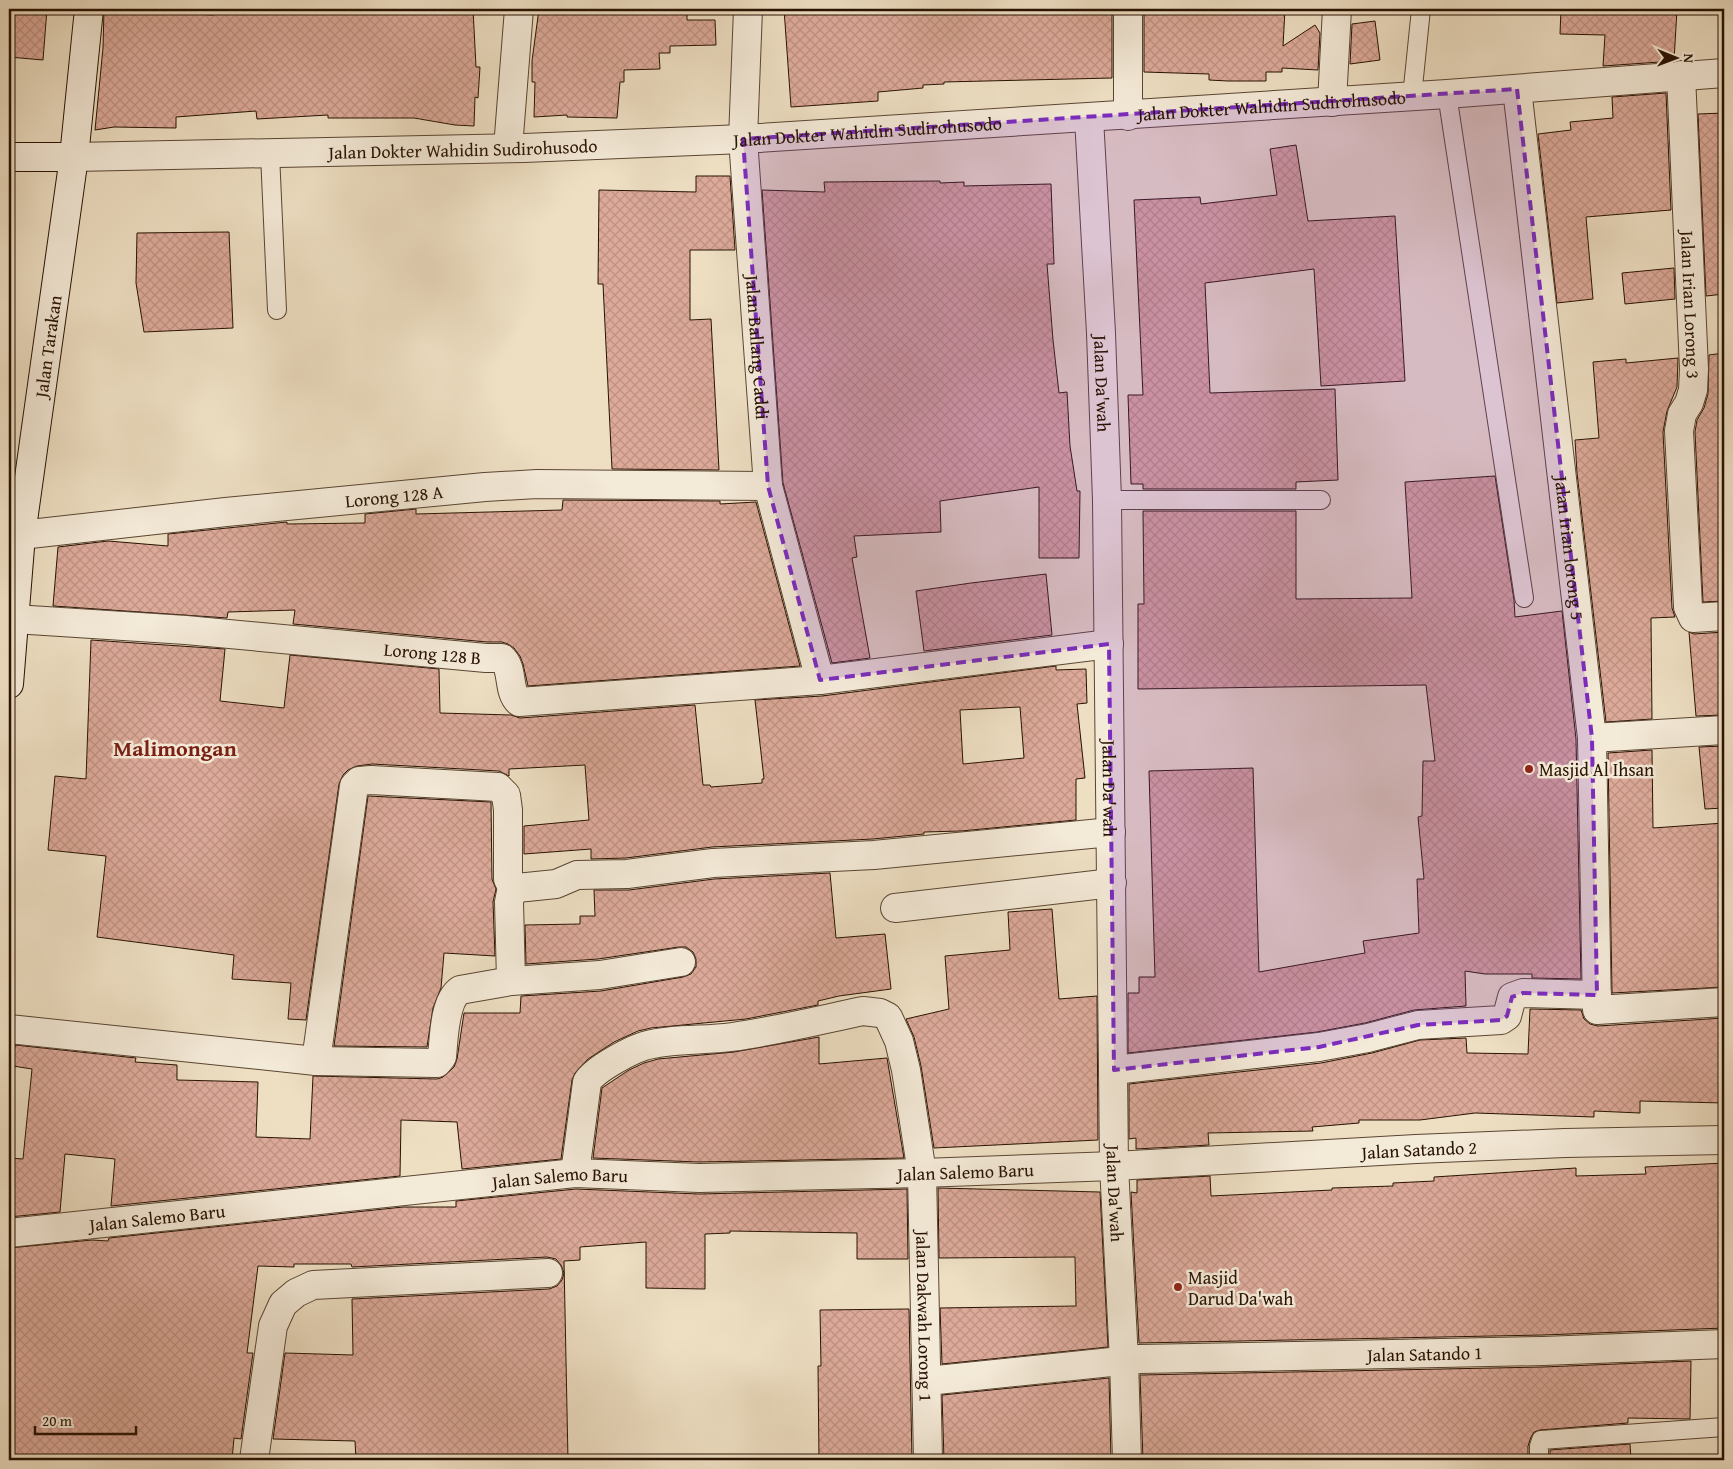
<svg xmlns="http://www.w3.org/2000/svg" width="1733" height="1469" viewBox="0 0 1733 1469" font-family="'Gentium Book Plus',serif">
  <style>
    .building { fill: url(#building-cross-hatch); stroke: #281202; fill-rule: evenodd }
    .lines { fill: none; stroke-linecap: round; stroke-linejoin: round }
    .lane-casing { stroke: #5a4532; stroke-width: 20 }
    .street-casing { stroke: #5a4532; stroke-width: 30 }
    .secondary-casing { stroke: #281202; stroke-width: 30 }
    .lane { stroke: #f4ead8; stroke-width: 18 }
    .street { stroke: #f4ead8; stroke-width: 28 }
    .secondary { stroke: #f4ead8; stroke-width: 28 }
    .marked { fill: #7b2cbf; fill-opacity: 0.2; stroke: #7b2cbf; stroke-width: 4; stroke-dasharray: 10 6; stroke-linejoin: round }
    .poi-dot { fill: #8f2418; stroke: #f4ead8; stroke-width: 2 }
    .labels { text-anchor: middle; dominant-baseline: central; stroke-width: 5; stroke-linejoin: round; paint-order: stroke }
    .street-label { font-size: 18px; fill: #281202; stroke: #f4ead8 }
    .poi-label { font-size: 18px; fill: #281202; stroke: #f4ead8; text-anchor: start }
    .district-label { font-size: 22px; font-weight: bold; fill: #7a1f14; stroke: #f4ead8 }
  </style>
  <defs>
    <pattern id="building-cross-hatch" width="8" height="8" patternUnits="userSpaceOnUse" patternTransform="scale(1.25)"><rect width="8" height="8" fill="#ddaa9a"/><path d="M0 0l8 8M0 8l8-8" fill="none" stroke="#be9183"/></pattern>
  </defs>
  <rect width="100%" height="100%" fill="#eedfc3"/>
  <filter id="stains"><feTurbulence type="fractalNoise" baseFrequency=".004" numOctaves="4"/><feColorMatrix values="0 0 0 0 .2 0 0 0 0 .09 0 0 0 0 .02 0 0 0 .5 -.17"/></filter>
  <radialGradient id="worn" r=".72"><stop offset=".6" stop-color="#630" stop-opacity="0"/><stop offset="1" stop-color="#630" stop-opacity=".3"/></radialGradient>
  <path class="building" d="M9,9H47L43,60L9,57Z
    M104,9H136V11L213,15L212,9H473L476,67H480L478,98L475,97L474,126L455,125L414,118H328V115L257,119L256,111L176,117V128L114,127L95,130L103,48Z
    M539,9H687V20H715L716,45L670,46V53H659L660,69L624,70V82H620L617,118L567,117V115L534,117L535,82H532V61Z
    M784,9H1112V78L944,82V84L923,85V88L878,92V101L791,107Z
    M1144,9H1285L1283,46L1315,25L1320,33L1318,70L1282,68V72H1266V81H1228L1209,80V74L1144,72Z
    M1561,9H1677L1674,61L1603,66L1605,35L1560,34Z
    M1375,21L1380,60L1350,64L1352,24Z
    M1666,93L1671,210L1586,217L1593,299L1557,303L1538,134L1571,130L1570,122L1613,118L1612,97Z
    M1724,113V294L1706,296L1698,114Z
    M1296,145L1308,221L1395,216L1405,381L1321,386L1314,269L1205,283L1210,393L1335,389L1338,480L1296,482V489H1143V484H1131L1128,395H1143L1134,200L1200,197L1201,204L1277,195L1270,149Z
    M696,176H730L735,250H690V320L711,319L719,470L612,469L603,284H598L599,190L696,192Z
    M940,181V183L964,182V186L1051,184L1054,264H1047L1053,340L1059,393L1067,392L1070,446L1077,491H1080L1079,558H1039V487L940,501L941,532L854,536L857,557L852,558L870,658L832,663L783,483L762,190L825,192L824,182Z
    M229,232L233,328L144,332L136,283L137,233Z
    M1674,268L1675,299L1625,304L1622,273Z
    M1724,353V601L1703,602L1695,432L1697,420L1704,408L1708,394L1709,355Z
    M1678,358L1677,387L1667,411L1663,432L1672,608L1675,617L1651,618L1652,719L1606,722L1577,473L1575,440L1599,438L1593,362L1626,359V363Z
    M1495,476L1514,600L1515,617L1562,611L1576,739L1581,979L1532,978V974H1485L1465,971L1466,1006L1414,1010L1365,1023L1317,1032L1128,1053V993H1139V977H1155L1149,771L1253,768L1259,972L1365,953L1363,941L1419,933L1417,879H1424L1418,817L1422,816L1423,761H1435L1426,685L1138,689V604H1144L1143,511H1296V599L1412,598L1405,482Z
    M563,500L720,501V504L756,502L800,666L528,686L523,664L520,656L514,648L508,644L502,642H487L293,624L295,610L228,612L227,618L53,606L58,547L108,541L168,546V534L287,522V524L365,523V514L416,509V514L562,510Z
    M1046,574L1052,635L924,651L916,591L971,583Z
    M1689,632L1694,634L1724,632V715L1696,716Z
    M91,640L225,649L220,701L284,708L290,655L439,669L440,713L511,715L520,718L695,705L703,785H710L711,787L762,783V779H764L755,700L822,696L1056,666V670L1086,669L1087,703L1077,704L1085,778L1076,779V820L961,831L924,832V834L873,839L712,847L626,858L591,859V849L524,854V826L589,820L585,765L509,769V776L499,771L372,764L357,766L348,770L343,775L339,784L306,1020L288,1019L291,983L232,979L234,955L97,937L106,856L48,850L55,776L86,779ZM1020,707L1024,758L963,764L960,710Z
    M1724,746V808L1705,809L1699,747Z
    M1652,750L1653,828L1724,823V987L1612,993L1608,753Z
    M368,796L491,802L492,879L496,889L493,902L495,956L444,953L441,988L433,1008L427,1047L334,1046Z
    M830,873L836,938L885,934L891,989L839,996L818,1001V1005L746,1019L651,1028L638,1031L614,1042L588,1059L575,1073L572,1080L561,1159L462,1169L457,1122L401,1120L400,1176L111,1206L115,1159L65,1154L60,1212L9,1217V1158L23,1159L32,1069L13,1066L15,1045L136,1058L135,1062L177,1065V1080L258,1082L256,1137L310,1139L313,1076L437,1079L443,1077L454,1067L457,1059L464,1013H520L521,996L601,991L683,977L691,974L696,967V959L693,952L686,947H679L598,959L526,964L525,925L580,924V916H595L594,890H629L714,879Z
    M1052,909L1059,999L1097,996L1098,1140L934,1148L921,1066L914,1037L906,1019L949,1009L945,956L1010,950L1008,912Z
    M1530,1009L1581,1010L1584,1019L1590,1024L1598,1026L1724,1018V1103L1640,1101V1113L1594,1111V1117L1475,1113L1420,1120H1359V1123L1312,1127L1313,1131L1208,1133L1209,1145L1136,1149V1138L1129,1139V1084L1321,1063L1372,1053L1420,1040L1466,1038L1467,1053L1528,1054Z
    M819,1037V1064L887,1058L904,1158L699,1162L593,1158L602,1088L629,1070L644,1063L658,1059L734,1052Z
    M1724,1163V1328L1543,1335L1139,1343L1131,1192L1137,1193V1180L1210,1176L1211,1196L1332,1190V1188L1393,1186V1183L1434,1181V1177L1576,1168V1176L1646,1174L1645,1167Z
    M938,1188L1100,1192L1108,1347L942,1364L940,1308L1076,1306L1075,1257L939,1258Z
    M576,1189L699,1194L907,1189L908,1259H857V1233L730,1231V1233L705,1234V1289L646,1288V1242L580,1247V1260L564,1261L568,1460H356L355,1441L273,1439L285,1353L353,1355L352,1299L549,1289L557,1286L562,1280L564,1273L561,1265L556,1259L547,1257L352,1267L351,1264H294V1267L258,1266L247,1353H253L241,1439L234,1438L232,1460H9V1248L92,1240L108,1241L109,1238L403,1207H456V1201Z
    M909,1309L912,1460H819L818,1366H821L820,1310Z
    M1691,1361L1690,1419L1628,1418V1423L1540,1430L1534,1432L1531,1437L1528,1446V1460H1143L1140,1375L1543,1367Z
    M1109,1378L1111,1460H944L942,1395Z
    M1630,1444L1631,1460H1550V1450Z"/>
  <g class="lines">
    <defs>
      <path id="lane" d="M1447,94L1524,598
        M1412,97L1421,9
        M270,154L277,310
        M1107,500H1321
        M1539,1460V1446L1541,1440L1724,1427"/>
      <g id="street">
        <path id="s1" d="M748,9L743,139L768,486L820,680"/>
        <path d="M1128,9V116"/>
        <path id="s2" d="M1681,75L1694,369L1693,390L1689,403L1682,414L1679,431L1688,607L1693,618L1724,616"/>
        <path id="s3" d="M1517,89L1592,738L1597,1010L1724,1002"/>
        <path d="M1332,102L1337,9"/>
        <path id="s4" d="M1089,118L1101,333L1107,500L1114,1166L1124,1360L1127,1460"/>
        <path d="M508,148L519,9"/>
        <path id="s5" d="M74,157L524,148L743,139L1447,94L1724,73"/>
        <path id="s6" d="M21,535L226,512L485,487L537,484L768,486"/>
        <path id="s7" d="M14,619L186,630L486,658H502C514,668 507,691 519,702L820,680L1109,644"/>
        <path d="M1592,738L1724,730"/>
        <path d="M895,908L1112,883"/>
        <path d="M511,981L600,975L681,962"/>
        <path d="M9,1029L316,1061L437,1063L442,1057C444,1038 444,1001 460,990L511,981L509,902L511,892L517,888L556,884L577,875L627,874L713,863L874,855L1111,832"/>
        <path d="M316,1061L354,786L359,781L371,780L498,787L506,795L508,810V879L513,889"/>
        <path d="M1114,1070L1319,1047L1368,1038L1418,1025L1501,1020L1507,1016L1512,997L1523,993L1597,995"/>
        <path id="s8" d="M575,1173L587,1082C595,1069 629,1051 644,1046C673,1038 703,1041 732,1037C776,1031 820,1020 863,1011L880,1013L888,1017L899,1041L906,1070L922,1173L928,1460"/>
        <path id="s9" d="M9,1233L575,1173L699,1178L922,1173L1114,1166L1416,1149L1565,1143L1724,1140"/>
        <path id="s10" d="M927,1381L1140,1359L1543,1351L1724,1344"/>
        <path d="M254,1460L273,1326L283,1304L296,1293L313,1285L548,1273"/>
      </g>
      <g id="secondary">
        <path d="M9,157H74"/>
        <path id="s11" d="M9,684L21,535L74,157L89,9"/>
      </g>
    </defs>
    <use href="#lane" class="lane-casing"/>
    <use href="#street" class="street-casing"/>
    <use href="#secondary" class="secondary-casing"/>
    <use href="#lane" class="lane"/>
    <use href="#street" class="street"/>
    <use href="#secondary" class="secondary"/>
  </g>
  <path class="marked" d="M1517,89L1592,738L1597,995L1523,993L1512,997L1507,1016L1501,1020L1418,1025L1319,1047L1114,1070L1109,644L820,680L768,486L743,139Z"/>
  <g class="poi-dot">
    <circle cx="1529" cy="769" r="5"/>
    <circle cx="1178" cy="1287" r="5"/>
  </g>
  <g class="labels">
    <g class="street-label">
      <text stroke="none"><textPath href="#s5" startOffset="1199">Jalan Dokter Wahidin Sudirohusodo</textPath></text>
      <text stroke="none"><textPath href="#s5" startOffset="794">Jalan Dokter Wahidin Sudirohusodo</textPath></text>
      <text stroke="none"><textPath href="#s5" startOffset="389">Jalan Dokter Wahidin Sudirohusodo</textPath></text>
      <text stroke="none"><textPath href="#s2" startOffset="230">Jalan Irian Lorong 3</textPath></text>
      <text stroke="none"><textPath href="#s11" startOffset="340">Jalan Tarakan</textPath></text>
      <text stroke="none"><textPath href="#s1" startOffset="339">Jalan Ballang Caddi</textPath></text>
      <text stroke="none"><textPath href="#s4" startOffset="266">Jalan Da'wah</textPath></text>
      <text stroke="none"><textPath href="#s6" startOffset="375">Lorong 128 A</textPath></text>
      <text stroke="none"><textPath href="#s3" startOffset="462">Jalan Irian lorong 5</textPath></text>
      <text stroke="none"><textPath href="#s7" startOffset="420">Lorong 128 B</textPath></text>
      <text stroke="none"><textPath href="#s4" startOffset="671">Jalan Da'wah</textPath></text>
      <text stroke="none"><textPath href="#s9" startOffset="1414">Jalan Satando 2</textPath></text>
      <text stroke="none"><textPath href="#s9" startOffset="960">Jalan Salemo Baru</textPath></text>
      <text stroke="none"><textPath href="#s9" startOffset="554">Jalan Salemo Baru</textPath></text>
      <text stroke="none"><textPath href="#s4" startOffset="1076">Jalan Da'wah</textPath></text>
      <text stroke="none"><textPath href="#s9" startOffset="149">Jalan Salemo Baru</textPath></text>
      <text stroke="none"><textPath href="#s8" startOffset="712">Jalan Dakwah Lorong 1</textPath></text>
      <text stroke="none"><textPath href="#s10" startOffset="499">Jalan Satando 1</textPath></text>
    </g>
    <g class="poi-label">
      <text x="1539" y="769">Masjid Al Ihsan</text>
      <text x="1188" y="1277">Masjid<tspan x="1188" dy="21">Darud Da'wah</tspan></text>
    </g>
    <g class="district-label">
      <text x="175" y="748">Malimongan</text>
    </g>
  </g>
  <rect width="1733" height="1469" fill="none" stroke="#eedfc3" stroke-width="30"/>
  <rect x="10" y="10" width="1713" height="1449" fill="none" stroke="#281202" stroke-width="2.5"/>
  <rect x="15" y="15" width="1703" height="1439" fill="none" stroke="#281202"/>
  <g transform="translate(1676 58) rotate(91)" stroke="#f4ead8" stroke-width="4" paint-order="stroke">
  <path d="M0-4L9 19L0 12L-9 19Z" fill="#281202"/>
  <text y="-8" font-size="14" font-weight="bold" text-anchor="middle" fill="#281202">N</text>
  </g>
  <path d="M35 1426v8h101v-8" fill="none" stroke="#281202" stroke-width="2.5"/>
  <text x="42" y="1426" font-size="15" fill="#281202" stroke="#f4ead8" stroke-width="4" paint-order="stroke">20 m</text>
  <rect width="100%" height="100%" filter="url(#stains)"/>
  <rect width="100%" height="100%" fill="url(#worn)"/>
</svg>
